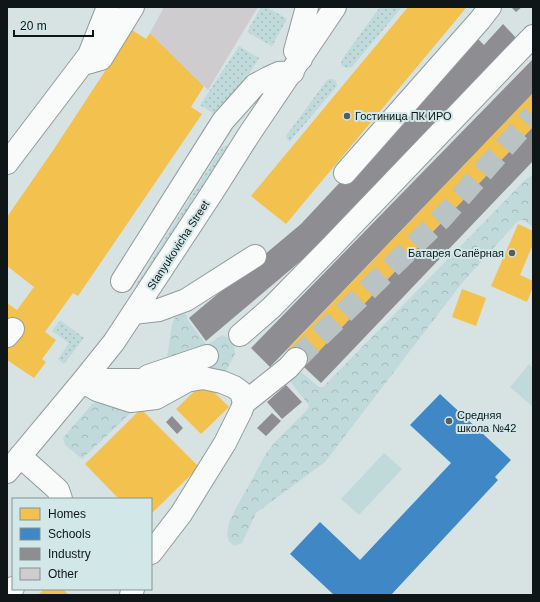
<svg xmlns="http://www.w3.org/2000/svg" width="540" height="602" viewBox="0 0 540 602" font-family="Helvetica,sans-serif">
  <style>
    .grass { fill: url(#grass-dots) }
    .forest { fill: url(#forest-crowns) }
    .pitch { fill: #c0dadb }
    .homes { fill: #f2c14e }
    .schools { fill: #3f88c5 }
    .industry { fill: #8d8d92 }
    .building { fill: #cfcccf }
    .lines { fill: none; stroke-linecap: round; stroke-linejoin: round }
    .minor-tunnel { stroke: #b9c3c4; stroke-width: 22; stroke-dasharray: 22 11; stroke-linecap: butt }
    .minor-casing { stroke: #939b9c; stroke-width: 24 }
    .minor { stroke: #f9fbfb; stroke-width: 22 }
    .poi-dot { fill: #555d5e; stroke: #d2e7e8; stroke-width: 1.5 }
    .labels { text-anchor: middle; dominant-baseline: central; stroke-width: 4; stroke-linejoin: round; paint-order: stroke }
    .poi-label { font-size: 11px; fill: #0f1617; stroke: #d2e7e8; text-anchor: start }
    .street-label { font-size: 11px; fill: #0f1617; stroke: #d2e7e8 }
  </style>
  <defs>
    <pattern id="grass-dots" width="8" height="8" patternUnits="userSpaceOnUse"><rect width="8" height="8" fill="#c0dadb"/><path d="M2 2h.1M6 6h.1" fill="none" stroke="#a4babb" stroke-width="1.8" stroke-linecap="round"/></pattern>
    <pattern id="forest-crowns" width="20" height="18" patternUnits="userSpaceOnUse"><rect width="20" height="18" fill="#c0dadb"/><path d="M2 6a3 3 0 1 1 6 0M12 15a3 3 0 1 1 6 0" fill="none" stroke="#a4babb"/></pattern>
  </defs>
  <rect width="100%" height="100%" fill="#d7e2e3"/>
  <path class="grass" d="M261,7H267L287,19L272,46L247,32Z
    M380,7H402L352,67L347,68L342,66L341,63L343,58Z
    M239,46L259,58L221,118L200,105Z
    M329,79H333L336,81L337,86L292,139L290,141H288L286,136L327,80Z
    M234,145L137,290L136,285L222,147Z
    M60,320L84,338L64,364L58,359L69,343L52,331Z"/>
  <path class="forest" d="M532,176L533,177V227L523,220L518,221L462,283L325,462L256,513L242,543L234,546L229,541L227,535L229,522L235,510L267,452L276,441L306,411L309,407L308,404L292,384L289,376L297,371L301,372L319,387H323L527,178Z
    M182,313L187,315V319L206,344H209L222,335L230,338L234,344L235,354L227,369L222,374L166,364L172,325L174,319Z
    M102,400L137,407L82,459L65,445L63,438L92,404Z"/>
  <path class="pitch" d="M529,364L533,368V407L510,387Z
    M384,453L402,469L359,515L341,499Z"/>
  <path class="homes" d="M408,7H465L466,8L286,224L251,196Z
    M132,30L146,39L150,33L204,86L191,107L202,114L78,296L73,293L45,332L56,340L42,359L46,362L34,378L7,360V303L17,310L34,287L7,266V217L54,149Z
    M533,93V127L304,367L287,350Z
    M518,224L533,231V244L520,275L533,281V287L527,302L491,286Z
    M462,289L486,298L476,326L452,317Z
    M204,382L229,407L201,434L176,409Z
    M141,409L199,467L151,514V499H119L85,464Z
    M44,589H63L69,595H38Z"/>
  <path class="schools" d="M440,394L511,460L495,477L498,480L391,595H334L290,554L320,522L360,560L451,463L410,425Z"/>
  <path class="industry" d="M511,7H522L516,12Z
    M503,24L518,40L322,243L206,341L189,318L301,224L476,37L484,45Z
    M533,59V93L270,367L251,348Z
    M533,127V161L321,383L304,367Z
    M286,385L302,402L282,419L267,402Z
    M272,413L281,421L266,436L257,428Z
    M172,416L183,428L177,434L166,422Z"/>
  <path class="building" d="M164,7H258L208,90L150,33Z"/>
  <g class="lines">
    <path class="minor-tunnel" d="M296,359L442,218L533,115"/>
    <defs>
      <path id="minor" d="M301,59L295,51L307,7
        M87,63L101,59L133,7
        M7,163L89,55L108,7
        M345,173L480,20L490,7
        M122,281L223,121L255,85L268,78L279,73L293,72
        M133,313L159,310L186,300L255,256
        M240,335L271,308L331,247L533,36
        M7,336L13,329
        M148,376L207,356
        M82,382L103,380H135L186,381L203,378L222,382L234,387L241,392L244,403L241,411L225,443L181,514L151,553
        M87,384L97,390L131,401L156,398L185,382
        M244,403L288,368L296,359
        M20,456L58,490L61,499
        M7,472L82,382L114,342L212,193L250,133L335,7
        M7,595L13,588
        M131,595L133,589"/>
    </defs>
    <use href="#minor" class="minor-casing"/>
    <use href="#minor" class="minor"/>
  </g>
  <g class="poi-dot">
    <circle cx="347" cy="116" r="4"/>
    <circle cx="512" cy="253" r="4"/>
    <circle cx="449" cy="421" r="4"/>
  </g>
  <g class="labels">
    <g class="poi-label">
      <text x="355" y="116">Гостиница ПК ИРО</text>
      <text x="504" y="253" text-anchor="end">Батарея Сапёрная</text>
      <text x="457" y="415">Средняя<tspan x="457" dy="13">школа №42</tspan></text>
    </g>
    <g class="street-label">
      <text transform="translate(178 245) rotate(-57)">Stanyukovicha Street</text>
    </g>
  </g>
  <rect width="540" height="602" fill="none" stroke="#0f1617" stroke-width="16"/>
  <rect x="12" y="498" width="140" height="92" fill="#d2e7e8" stroke="#849394"/>
  <rect x="20" y="508" width="20" height="12" fill="#f2c14e" stroke="#849394"/>
  <text x="48" y="518" font-size="12" fill="#0f1617">Homes</text>
  <rect x="20" y="528" width="20" height="12" fill="#3f88c5" stroke="#849394"/>
  <text x="48" y="538" font-size="12" fill="#0f1617">Schools</text>
  <rect x="20" y="548" width="20" height="12" fill="#8d8d92" stroke="#849394"/>
  <text x="48" y="558" font-size="12" fill="#0f1617">Industry</text>
  <rect x="20" y="568" width="20" height="12" fill="#cfcccf" stroke="#849394"/>
  <text x="48" y="578" font-size="12" fill="#0f1617">Other</text>
  <path d="M14 30v6h79v-6" fill="none" stroke="#0f1617" stroke-width="2"/>
  <text x="20" y="30" font-size="12" fill="#0f1617" stroke="#d2e7e8" stroke-width="3" paint-order="stroke">20 m</text>
</svg>
